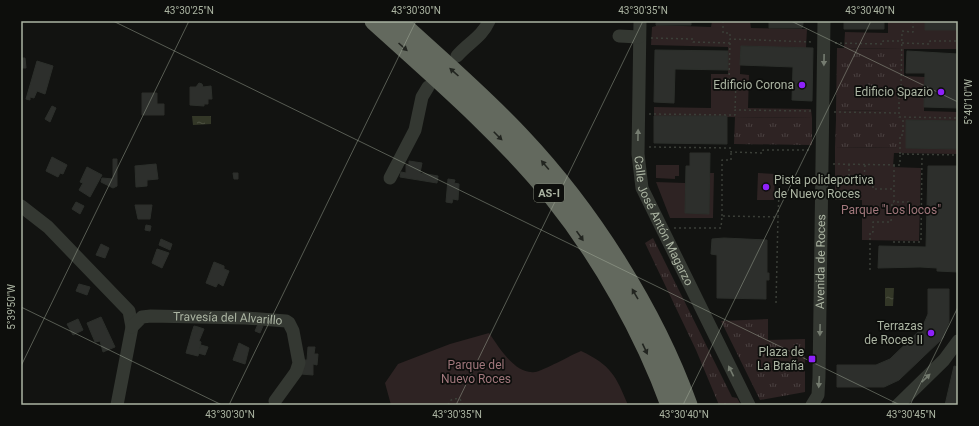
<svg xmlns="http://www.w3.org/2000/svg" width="979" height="426" viewBox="0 0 979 426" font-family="Roboto,sans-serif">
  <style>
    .grass { fill: url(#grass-tufts) }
    .green { fill: #2e2323 }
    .water { fill: url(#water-ripples) }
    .building { fill: #2d2f2c; stroke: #2c2f2b }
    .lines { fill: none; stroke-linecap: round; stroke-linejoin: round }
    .path { stroke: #3b3f38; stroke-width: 1.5; stroke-dasharray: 2 3; stroke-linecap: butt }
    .minor { stroke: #343832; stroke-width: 13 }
    .highway { stroke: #63695e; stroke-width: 19 }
    .oneway { fill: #222520 }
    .oneway2 { fill: #757c70 }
    .ticks { fill: none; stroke: #abb4a2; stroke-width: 1; stroke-opacity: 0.45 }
    .poi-dot { fill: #8f21fb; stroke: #0d0e0c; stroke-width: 1.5 }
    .labels { text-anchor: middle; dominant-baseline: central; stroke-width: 3.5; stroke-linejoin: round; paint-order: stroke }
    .shield { fill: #0d0e0c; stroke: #7c8275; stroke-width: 1 }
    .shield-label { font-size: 11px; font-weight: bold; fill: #abb4a2 }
    .poi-label { font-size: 12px; fill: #abb4a2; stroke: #0d0e0c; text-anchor: end }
    .park-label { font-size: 12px; fill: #a1777c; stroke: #0d0e0c }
    .street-label { font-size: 12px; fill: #abb4a2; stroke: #0d0e0c }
    .neatline { fill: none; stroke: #abb4a2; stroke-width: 1.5 }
    .ticks-label { font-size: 10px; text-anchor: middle; fill: #abb4a2 }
  </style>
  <defs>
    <pattern id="grass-tufts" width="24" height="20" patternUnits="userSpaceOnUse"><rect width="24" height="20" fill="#2e2323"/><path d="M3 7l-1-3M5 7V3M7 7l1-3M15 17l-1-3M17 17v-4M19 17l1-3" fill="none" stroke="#4a4140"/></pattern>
    <pattern id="water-ripples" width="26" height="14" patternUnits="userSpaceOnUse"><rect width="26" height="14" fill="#333727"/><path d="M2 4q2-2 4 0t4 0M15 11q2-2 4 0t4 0" fill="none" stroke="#4e5243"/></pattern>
  </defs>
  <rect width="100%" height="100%" fill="#121311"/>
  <path class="grass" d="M837,48L901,49V76H887V111L836,110Z
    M735,117L812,118V145L734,144Z
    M836,120H899V148L835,147Z
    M653,238L732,397L737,398L741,405H719L696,350L645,243Z
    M768,319V340L805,339V392L760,400L721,321Z"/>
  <path class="green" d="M712,21H750L751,28L807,29L806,48L741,46L740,74L749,75L748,108L811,109L812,118L654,116V107L711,108V74H728V47L651,45L652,27L656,26V25L711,27Z
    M888,21H925V30H958V49H904V76L925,77L924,111L958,112V121L906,120V148L958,149V154L894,153L893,167L921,168L919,241L862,240V200H835V147L899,148V120H836V110L887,111V76H901V49L844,48L845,32L888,33Z
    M656,165H679V176H675V179L656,178Z
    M710,173H714L713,218H670L656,182L685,183V213L709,214Z
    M758,173L775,174L774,200H757Z
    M489,333C499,347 515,375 535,372C543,371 571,355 581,351C611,365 616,376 628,405H391L385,383L398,364L450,344Z"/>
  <path class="water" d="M192,116H211V124L193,125Z
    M885,288H894L893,306H885Z"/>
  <path class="building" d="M656,21H691V25H656Z
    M769,21H803V24L802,28H769Z
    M844,21H884V29H844Z
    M925,21H958V30H925Z
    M741,46L813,48L812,101L792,100L793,67L740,65Z
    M655,50L728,51V70L675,69L674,103L654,102Z
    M907,51L958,54V108L924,107L925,73H906Z
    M21,58H25L26,68H21Z
    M37,61L53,66L45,94L37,91L34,98L30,97V100L26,99Z
    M199,83L202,84L203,87L211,86L212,99H208V104H204V106L190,105V87H196Z
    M142,93H157V104H164V115H142Z
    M52,106L56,108L50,122L45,119Z
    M654,116H727V144L654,143Z
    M906,120L958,121V149L906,148Z
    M690,153H710L709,214L685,213L686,166H690Z
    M52,157L67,165L63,174L60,173L58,177L46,171Z
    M113,159H117V186L113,188L101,182L102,178L113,179Z
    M409,161L422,163L420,173L438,176L437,183L400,177L401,172L406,173V165H409Z
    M156,164L158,179L147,180V186L136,187L135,166Z
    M928,166H958V272L937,271V268L920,267L878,268L879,246L926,247Z
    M87,167L102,175L90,197L79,190L83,183L80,182Z
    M233,173H238V179H234Z
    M448,179L455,180L454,183L459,184L458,200L453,199L452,203L446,202Z
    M76,202L84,206L80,214L72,209Z
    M135,205H152L150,219H138Z
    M146,225L151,226L150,231L145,230Z
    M724,238L767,240V273H769V280H766V299L717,298V255L711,254L712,239Z
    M161,239L172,244L170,250L159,245Z
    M101,244L109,248L105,258L96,255Z
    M157,249L169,253L162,268L152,263Z
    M214,262L224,266V269L229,271L223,286L218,283L216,287L206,283Z
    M79,284L90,287L87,295L76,291Z
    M928,289H949V322L943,338L899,380L884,387H837V365H876L890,359L922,328L928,314Z
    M101,317L115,347L103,352L100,341L95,342L87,323Z
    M78,319L83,330L73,335L67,324Z
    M258,324L263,326L260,333L255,331Z
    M194,326L198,327L197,333L192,332Z
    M198,327L204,329L199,341L201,342L198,356L186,353L192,332L197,333Z
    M239,343L249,348L245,364L233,360Z
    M201,345L208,347L205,355L198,353Z
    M308,347H315L314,354H318L317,365L313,364V375L301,374L302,360H307Z
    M954,366L958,367V405H945Z"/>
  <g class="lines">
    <path class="path" d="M723,21V33H730V39
      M913,21V32L902,31L901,90H899V117L958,118
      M651,38L693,39V42L730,43V39L813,42
      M730,43L729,81H736L735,110
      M835,43L883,44V41H902
      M902,43L930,44V41H958
      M834,112L898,113
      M649,114L735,115V110L812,111
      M649,147L731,148V152L763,153V150H811
      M900,154V135H903V118
      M833,164L900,165V154L958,155
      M849,164V183H864V179
      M865,165L864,179H873V189H894
      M894,165V202H911
      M722,216V160H731V153
      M674,228H721L722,216L778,217L779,193H811
      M893,242H921L922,155
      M870,270V232H873V222H891L892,202H894
      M776,303L778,217
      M448,405C450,399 454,398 460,399L463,405"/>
    <g class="minor">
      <path id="s1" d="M640,21L638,154L642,188L749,405"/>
      <path d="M619,36L639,37"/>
      <path d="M457,56C468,43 482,37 489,21"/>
      <path d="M390,178L415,130L422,97L428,87"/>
      <path d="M21,206L48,227L129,311L132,327L117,405"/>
      <path id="s2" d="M132,327L142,317L151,316L246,318L286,321L289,323L293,331L299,363L296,372L275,401"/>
      <path id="s3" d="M812,405L818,395L819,377L824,21"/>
      <path d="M898,405L944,360L958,341"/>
    </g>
    <path class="highway" d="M374,21C436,77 500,132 553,197C601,257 644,333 670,405
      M398,21C439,59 483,96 521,137C590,210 654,310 688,405"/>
  </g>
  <defs><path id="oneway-solid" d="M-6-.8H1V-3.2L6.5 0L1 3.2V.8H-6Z"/></defs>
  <g class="oneway">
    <use href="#oneway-solid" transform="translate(403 47) rotate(42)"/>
    <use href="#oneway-solid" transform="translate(454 72) rotate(-138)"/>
    <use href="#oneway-solid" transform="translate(498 136) rotate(45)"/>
    <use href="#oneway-solid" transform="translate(545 165) rotate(-130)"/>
    <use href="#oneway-solid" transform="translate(580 236) rotate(55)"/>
    <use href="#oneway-solid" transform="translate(635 294) rotate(-120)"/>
    <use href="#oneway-solid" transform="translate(645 349) rotate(65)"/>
  </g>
  <g class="oneway2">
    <use href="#oneway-solid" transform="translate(824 60) rotate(91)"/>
    <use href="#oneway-solid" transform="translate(638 135) rotate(-89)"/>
    <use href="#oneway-solid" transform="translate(820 330) rotate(91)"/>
    <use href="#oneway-solid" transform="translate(731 371) rotate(-116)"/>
    <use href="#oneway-solid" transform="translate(926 378) rotate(-44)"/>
    <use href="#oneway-solid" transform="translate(819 382) rotate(93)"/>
  </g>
  <path class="ticks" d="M113,21L900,405M791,21L958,102M21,307L222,405M21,366L189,21M229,405L416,21M456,405L643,21M683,405L871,21M910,405L958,307"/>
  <g class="poi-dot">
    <circle cx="802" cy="85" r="4"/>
    <circle cx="941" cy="92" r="4"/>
    <circle cx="766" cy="187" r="4"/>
    <circle cx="931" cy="333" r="4"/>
    <rect x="808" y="355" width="8" height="8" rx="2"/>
  </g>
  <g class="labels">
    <rect class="shield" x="534" y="184" width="30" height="18" rx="3"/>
    <g class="shield-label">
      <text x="549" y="193">AS-I</text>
    </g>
    <g class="poi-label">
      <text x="794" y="85">Edificio Corona</text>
      <text x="933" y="92">Edificio Spazio</text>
      <text x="774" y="180" text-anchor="start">Pista polideportiva<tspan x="774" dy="14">de Nuevo Roces</tspan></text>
      <text x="923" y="326">Terrazas<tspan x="923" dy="14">de Roces II</tspan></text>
      <text x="804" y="352">Plaza de<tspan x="804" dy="14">La Braña</tspan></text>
    </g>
    <g class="park-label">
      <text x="891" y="210">Parque "Los locos"</text>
      <text x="476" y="365">Parque del<tspan x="476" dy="14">Nuevo Roces</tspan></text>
    </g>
    <g class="street-label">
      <text stroke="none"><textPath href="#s1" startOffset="205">Calle José Antón Magarzo</textPath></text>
      <text stroke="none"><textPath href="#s3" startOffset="145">Avenida de Roces</textPath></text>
      <text stroke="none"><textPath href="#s2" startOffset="100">Travesía del Alvarillo</textPath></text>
    </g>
  </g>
  <rect width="979" height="426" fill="none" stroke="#0d0e0c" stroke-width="44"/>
  <rect x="22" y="22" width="935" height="382" class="neatline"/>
  <g class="ticks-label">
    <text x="189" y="14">43°30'25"N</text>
    <text x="416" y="14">43°30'30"N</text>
    <text x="643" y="14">43°30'35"N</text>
    <text x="870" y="14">43°30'40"N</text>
    <text transform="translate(968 102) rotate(-90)" y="4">5°40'10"W</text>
    <text transform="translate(11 307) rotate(-90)" y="4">5°39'50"W</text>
    <text x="230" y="418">43°30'30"N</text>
    <text x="457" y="418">43°30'35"N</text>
    <text x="684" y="418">43°30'40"N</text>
    <text x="911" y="418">43°30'45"N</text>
  </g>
</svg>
